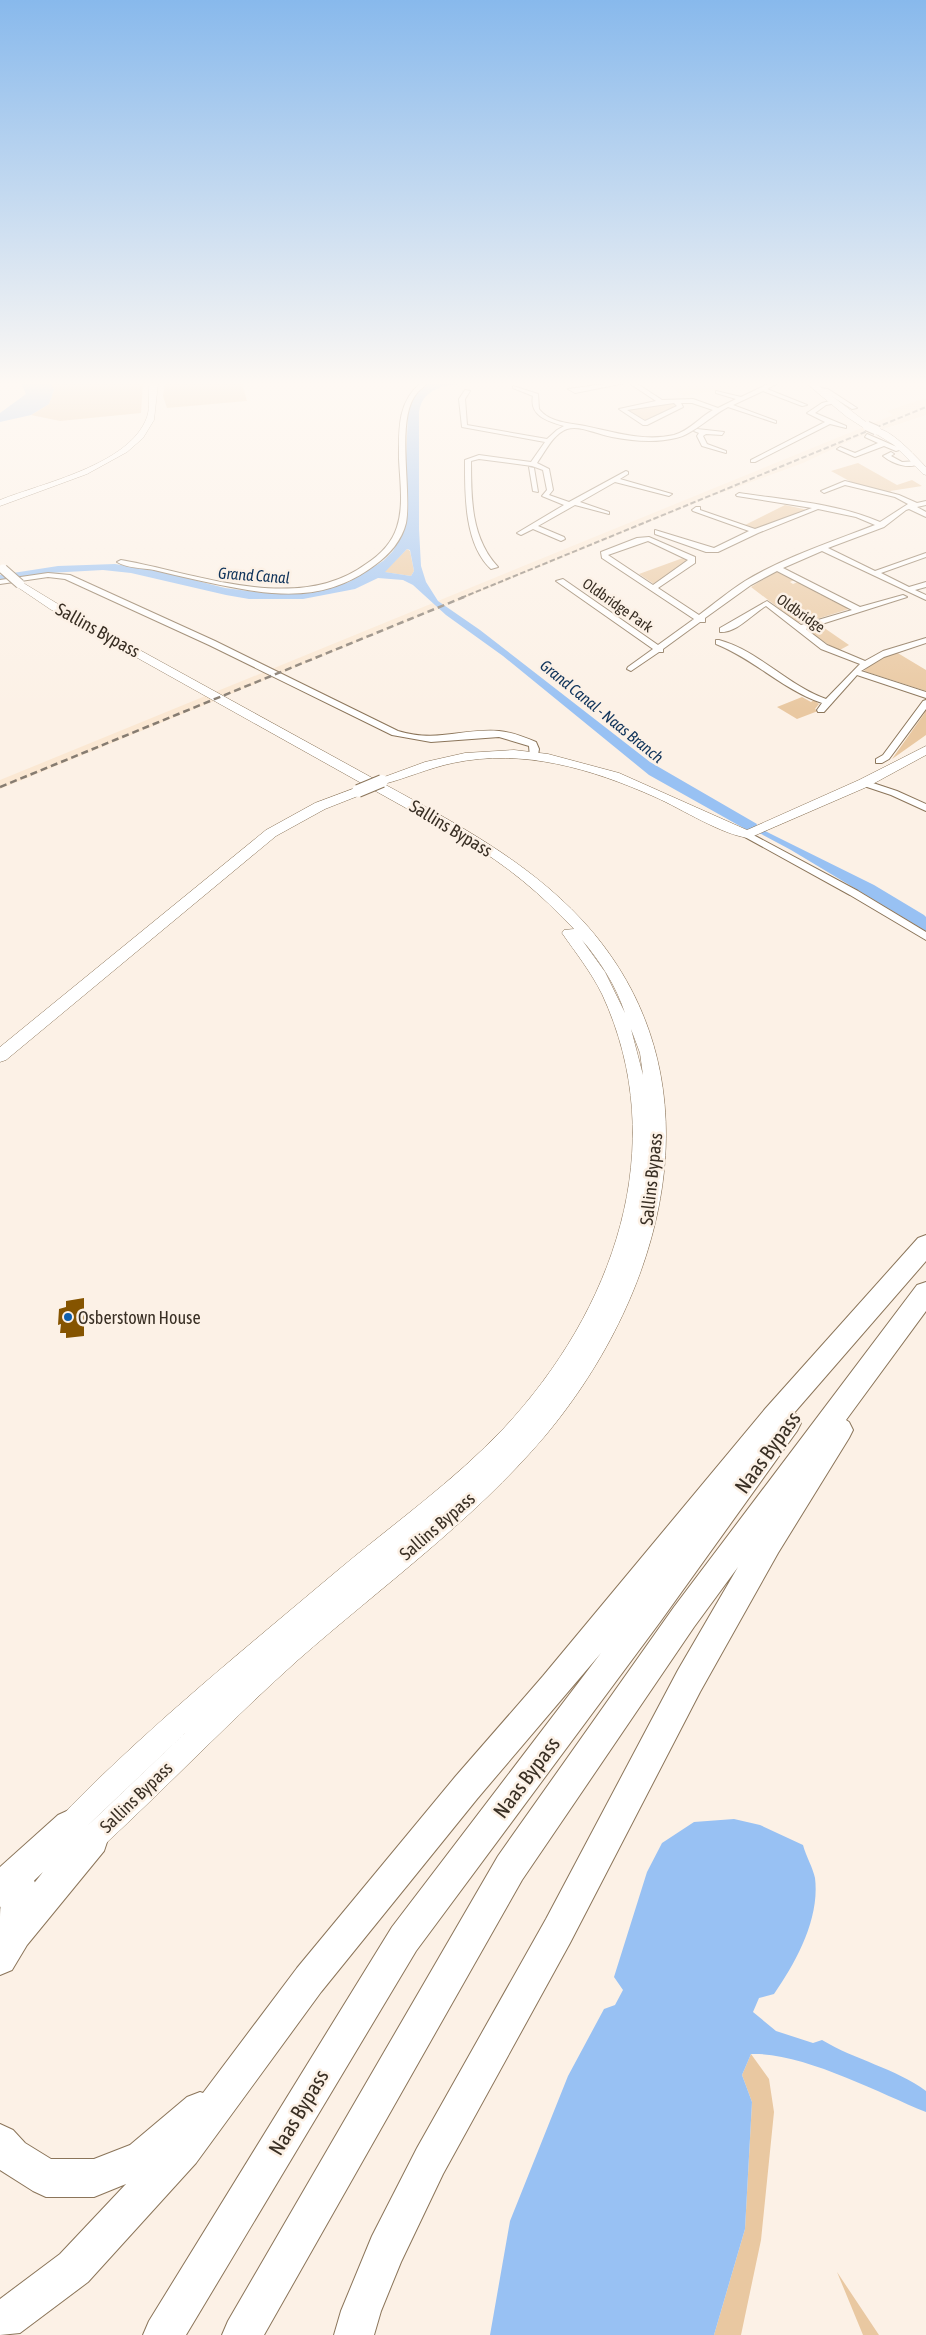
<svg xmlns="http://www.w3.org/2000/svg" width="926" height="2335" viewBox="0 0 926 2335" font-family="'Asap Condensed',sans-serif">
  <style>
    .built { fill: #fbe8d3 }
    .green { fill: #e9c8a1 }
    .water { fill: #98c1f3; fill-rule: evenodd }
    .building { fill: #855400 }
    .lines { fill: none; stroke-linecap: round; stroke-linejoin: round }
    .street-casing { stroke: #8b755a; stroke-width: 2 }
    .secondary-casing { stroke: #8b755a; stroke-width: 1 }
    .highway-casing { stroke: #8b755a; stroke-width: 2 }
    .street { fill: #fff; fill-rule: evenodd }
    .secondary { fill: #fff; fill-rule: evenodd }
    .highway { fill: #fff; fill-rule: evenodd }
    .rail-far1 { stroke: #867c71; stroke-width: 2; stroke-dasharray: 5.5 2.5; stroke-linecap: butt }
    .rail { stroke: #867c71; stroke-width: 2.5; stroke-dasharray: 7 4; stroke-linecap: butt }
    .secondary-bridge-far1-casing { stroke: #8b755a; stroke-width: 11; stroke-linecap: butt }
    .secondary-bridge-casing { stroke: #8b755a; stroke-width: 14; stroke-linecap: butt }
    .secondary-bridge-far1 { stroke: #fff; stroke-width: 9 }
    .secondary-bridge { stroke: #fff; stroke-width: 12 }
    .poi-dot { fill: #0e5fad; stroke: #fcf1e6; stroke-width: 2 }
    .labels { text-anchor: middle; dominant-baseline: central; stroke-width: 5; stroke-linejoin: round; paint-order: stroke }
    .far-street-label { font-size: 15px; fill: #392f24; stroke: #fcf1e6 }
    .far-water-label { font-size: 16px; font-style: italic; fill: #0f335a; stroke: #fcf1e6 }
    .street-label { font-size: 18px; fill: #392f24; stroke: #fcf1e6 }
    .poi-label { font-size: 18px; fill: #392f24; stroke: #fcf1e6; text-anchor: start }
    .near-street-label { font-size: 21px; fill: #392f24; stroke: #fcf1e6 }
  </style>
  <rect width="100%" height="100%" fill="#fcf1e6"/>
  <path class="built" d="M665,383H762L684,396Z
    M926,398V415L856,438L803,463L713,496L0,789V780L893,415L887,411Z"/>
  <path class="green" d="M51,383H143L141,413L60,421L31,415L49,404L54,390Z
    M165,383H242L247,401L167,408L163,396Z
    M677,402L680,407L645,423L624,409Z
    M858,463L897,485L912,480L922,486L890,491L893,494L855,484L831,471Z
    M785,505L808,510L758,529L743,526Z
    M407,549L410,551L414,571L411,576L384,572Z
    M683,558L689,560L654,584L639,574Z
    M777,571L796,579L790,582L793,584L800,581L818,590L816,592L821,595L825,594L831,597L829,599L835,602L838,601L850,607L849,609L804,623L797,622L751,587Z
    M820,625L849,645L838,651L808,631Z
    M896,652L926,670V691L864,671L872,663Z
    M802,697L811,702L814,700L819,704L815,709L818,711L797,719L777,707Z
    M926,710V735L892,759L924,714Z
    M751,2054L769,2079L774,2112L761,2240L741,2335H714L745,2229L752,2102L742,2075Z
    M837,2272L879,2335H863Z"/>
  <path class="water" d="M21,383H51L54,390L49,404L31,415L0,422V413L26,394Z
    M431,383H470C448,385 423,386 419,412V529L421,566L426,582L438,601L480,630L650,762L757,824L756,826L771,834L874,885L924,915L926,917V931L791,850L752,829L747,830L649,775L503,656L446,615L413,585L403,580L378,578L355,589L303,599H249L226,595L131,573L103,570L48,573L0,580V575L58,566L115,564L159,571L225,588L265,593L320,590L349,582L383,561L393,551L404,529L408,507L406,465L408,410L415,393ZM407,549L410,550L414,571L411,576L385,572Z
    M734,1819L760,1825L803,1845C806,1856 813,1868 815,1878C820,1919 796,1962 774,1994L759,1998L753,2012L776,2031L813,2043L822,2040C855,2060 895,2068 926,2091V2112C877,2092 802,2052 751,2054L742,2075L752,2102L745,2229L714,2335H490L510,2221L568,2076L604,2009L615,2005L623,1990L614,1977L647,1872L662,1843L694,1822Z"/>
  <path class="building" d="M84,1298V1336L66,1338V1333H60L61,1324L58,1325L59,1309L66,1307V1301Z"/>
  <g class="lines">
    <defs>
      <path id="street" d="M421,383H428C425,386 420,389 417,393C395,418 412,490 406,523C402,540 389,555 375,565C334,596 293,598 242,589C213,584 183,577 154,570C143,568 126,568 117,562L121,560C197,573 297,615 366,564C380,555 392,543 397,527C404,506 400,481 399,459C399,431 397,402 421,383Z
        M612,383H625L575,393L568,389Z
        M629,383H636L662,400L693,399L718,408L736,399L716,393V391L741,397L770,383H778L767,389L807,405L802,406L763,391L733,405L776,421V423L728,407C712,415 692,435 676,438C656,443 632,441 612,437C598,435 581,425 567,429C553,434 545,452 537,463L549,469L553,490L549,495L569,502L626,471L628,472V474L620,479L672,494L669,496L615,482L580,502L609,512V514L575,505L538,526L564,537L565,539L561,541L533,529L521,535L517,533L564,505L542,496L547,490L543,470L532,466L479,459L471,461C471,499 471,538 498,567L491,569C464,544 465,494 465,460L479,455L531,462L545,442L462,427L459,399L465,390L470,391L465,399L467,425L547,439L557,430L564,426C548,421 529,416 533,396L513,388V386L538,394L539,409C550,423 570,423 585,426C614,432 644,442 674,435C689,431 700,417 713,410L692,403H681L683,407L647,425H643L619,409L656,401ZM674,403L677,406L645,421L627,410Z
        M819,388L828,389L857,408L852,409L825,392L817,391Z
        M834,400L836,403L826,405L815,413L846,426V428L830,424L755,462H751V460L825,422L807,413L822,403Z
        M697,429L724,432L722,435L706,434L703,436L707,444L726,451V453L702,446L697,436L699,433L694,431Z
        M867,434L897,447L903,446L906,448L896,451L884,446L855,457L837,449L840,447L855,453L878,443L865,437Z
        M891,452L894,454L891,456L902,462L918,461L921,463C909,470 893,464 883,456Z
        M529,467L534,468L538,492L533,491Z
        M845,481L899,495L917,503L926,501V505L917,507L926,512V517L909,509L906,510L884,527L828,548L875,571L926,553V557L881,573L909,587L926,582V587L915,590L926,595V600L822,551L783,568L860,607L903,595L907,597L806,629L827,645L865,661L883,651L926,638V643L884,657L861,671L926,692V698L857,675L824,712H818L817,710L822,703C783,690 754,659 716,644V640H719C759,651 787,685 826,699L860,664L821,649L766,606C752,614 737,633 720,632V628L767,601L801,625L852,610L777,571L751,585L705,618V622H700L663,649V652H659L631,671L627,669L628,667L653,649L556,581L563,579L658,645L694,619L602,558L601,552L637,538L649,537L695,557V563L658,588L699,615C714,604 729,591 745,581C785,557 831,542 875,525L856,517L818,509L758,533L718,552H706L655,534V530L714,548L749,531L693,511L692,510L696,507H700V510L755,529L812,508L737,496L736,495L739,493C786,500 836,503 880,522L908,504L895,497L845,485L824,493L821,491ZM648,541L688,560L653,585L608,555Z
        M48,573L70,575L215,641L398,731C438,743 462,728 499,731C512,732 524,737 536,742L539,749L538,755L530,757L529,746L499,737L431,742L392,735L209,645L65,579L48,577L0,584V580Z
        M926,700V709L889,759L882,763H876V759L883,755L923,701Z
        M864,780L897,791L926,804V811L891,795L861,785L859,783Z
        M746,831L858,891L926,932V940L850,895L743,836L741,834Z"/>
      <path id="secondary" d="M150,383H158L154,420L143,438L127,452L87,474L0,506V500C42,483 130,465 147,417C151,406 147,394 150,383Z
        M806,383H815L871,426L864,428L847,417Z
        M873,428C889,426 915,456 926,467V475L923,474L894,445L873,432Z
        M20,581L76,615L376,780L425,762L465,753L514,750L548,754L619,773L747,830L859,780L926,746V755L869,786L749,838C722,835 682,809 655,797C592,769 523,748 453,763C429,768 407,778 384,784C455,823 526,860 582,920C725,1075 667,1290 545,1436C473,1521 381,1587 298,1660C231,1720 169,1785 103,1846L95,1853L86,1857L77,1853L73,1844L75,1839L64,1846L55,1842L51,1833L55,1824L71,1806C154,1722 247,1647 337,1571C393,1524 453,1482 504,1428C613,1311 673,1147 602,994C591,972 576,953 562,933L564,930L574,929C542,895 506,864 465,841L50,609L16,586L15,584ZM582,940C601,962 616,986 625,1013L605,972ZM631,1029L640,1053L643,1075ZM204,1715L100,1814L84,1829Z
        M358,787L363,788L365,791L363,794L325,809L276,836L6,1060L0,1062V1047L266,830L315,803Z
        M23,1872L32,1876L36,1885C29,1901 16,1921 0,1927C0,1903 0,1883 23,1872Z"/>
      <path id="highway" d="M926,1235V1261L794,1413L797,1415L801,1423L797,1431L660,1622L416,1951L186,2335H143L149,2321L392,1927L601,1653L477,1799L321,1992L196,2163L88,2282L20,2333L0,2335V2299L60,2254L126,2184L94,2197H46L33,2191L0,2170V2124L13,2130L25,2143L51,2159H94L130,2145L187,2097L200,2092L203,2093L297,1968L455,1777L543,1676L765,1409L918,1238Z
        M926,1282V1311L846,1420L849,1422L853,1430L849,1438L778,1553L700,1692L570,1943L443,2174L401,2262L381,2311L374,2335H334L341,2311L372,2236L417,2148L546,1919L678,1670L738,1567L694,1627L522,1880L264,2335H222L228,2321L498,1856L674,1607L917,1285Z
        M69,1810L80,1815L85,1826L92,1823L104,1827L108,1839L104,1851L27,1945L12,1970L0,1975V1926L43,1872L12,1902L0,1907V1867L58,1815Z"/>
    </defs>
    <use href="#street" class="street-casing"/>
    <use href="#secondary" class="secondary-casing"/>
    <use href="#highway" class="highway-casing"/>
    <use href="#street" class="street"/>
    <use href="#secondary" class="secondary"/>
    <use href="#highway" class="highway"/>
    <path class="rail-far1" d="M461,598L926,407"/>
    <path class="rail" d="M0,787L464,597"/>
    <defs>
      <path id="secondary-bridge-far1" d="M867,426L876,430
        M3,569L20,584"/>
      <path id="secondary-bridge" d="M358,791L382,781"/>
    </defs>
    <use href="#secondary-bridge-far1" class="secondary-bridge-far1-casing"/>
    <use href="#secondary-bridge" class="secondary-bridge-casing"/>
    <use href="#secondary-bridge-far1" class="secondary-bridge-far1"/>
    <use href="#secondary-bridge" class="secondary-bridge"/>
  </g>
  <linearGradient id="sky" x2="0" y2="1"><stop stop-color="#88b9ec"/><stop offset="0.54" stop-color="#fef9f4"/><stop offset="1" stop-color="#fef9f4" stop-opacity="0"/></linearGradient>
  <rect width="926" height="710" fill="url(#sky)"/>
  <circle class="poi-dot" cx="68" cy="1317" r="5"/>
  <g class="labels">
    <g class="far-street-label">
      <text transform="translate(618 605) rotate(35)">Oldbridge Park</text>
      <text transform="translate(801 613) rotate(35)">Oldbridge</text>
    </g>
    <g class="far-water-label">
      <text transform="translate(254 575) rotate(4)">Grand Canal</text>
      <text transform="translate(602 711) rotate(39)">Grand Canal - Naas Branch</text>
    </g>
    <g class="street-label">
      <text transform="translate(98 630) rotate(29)">Sallins Bypass</text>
      <text transform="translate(451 828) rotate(31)">Sallins Bypass</text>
      <text transform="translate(651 1179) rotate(-84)">Sallins Bypass</text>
      <text transform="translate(437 1526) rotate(-41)">Sallins Bypass</text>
      <text transform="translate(136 1797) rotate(-44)">Sallins Bypass</text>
    </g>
    <g class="poi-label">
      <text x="78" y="1317">Osberstown House</text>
    </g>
    <g class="near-street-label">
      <text transform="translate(767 1452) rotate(-54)">Naas Bypass</text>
      <text transform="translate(526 1777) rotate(-53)">Naas Bypass</text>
      <text transform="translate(298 2112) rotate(-59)">Naas Bypass</text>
    </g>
  </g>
</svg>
